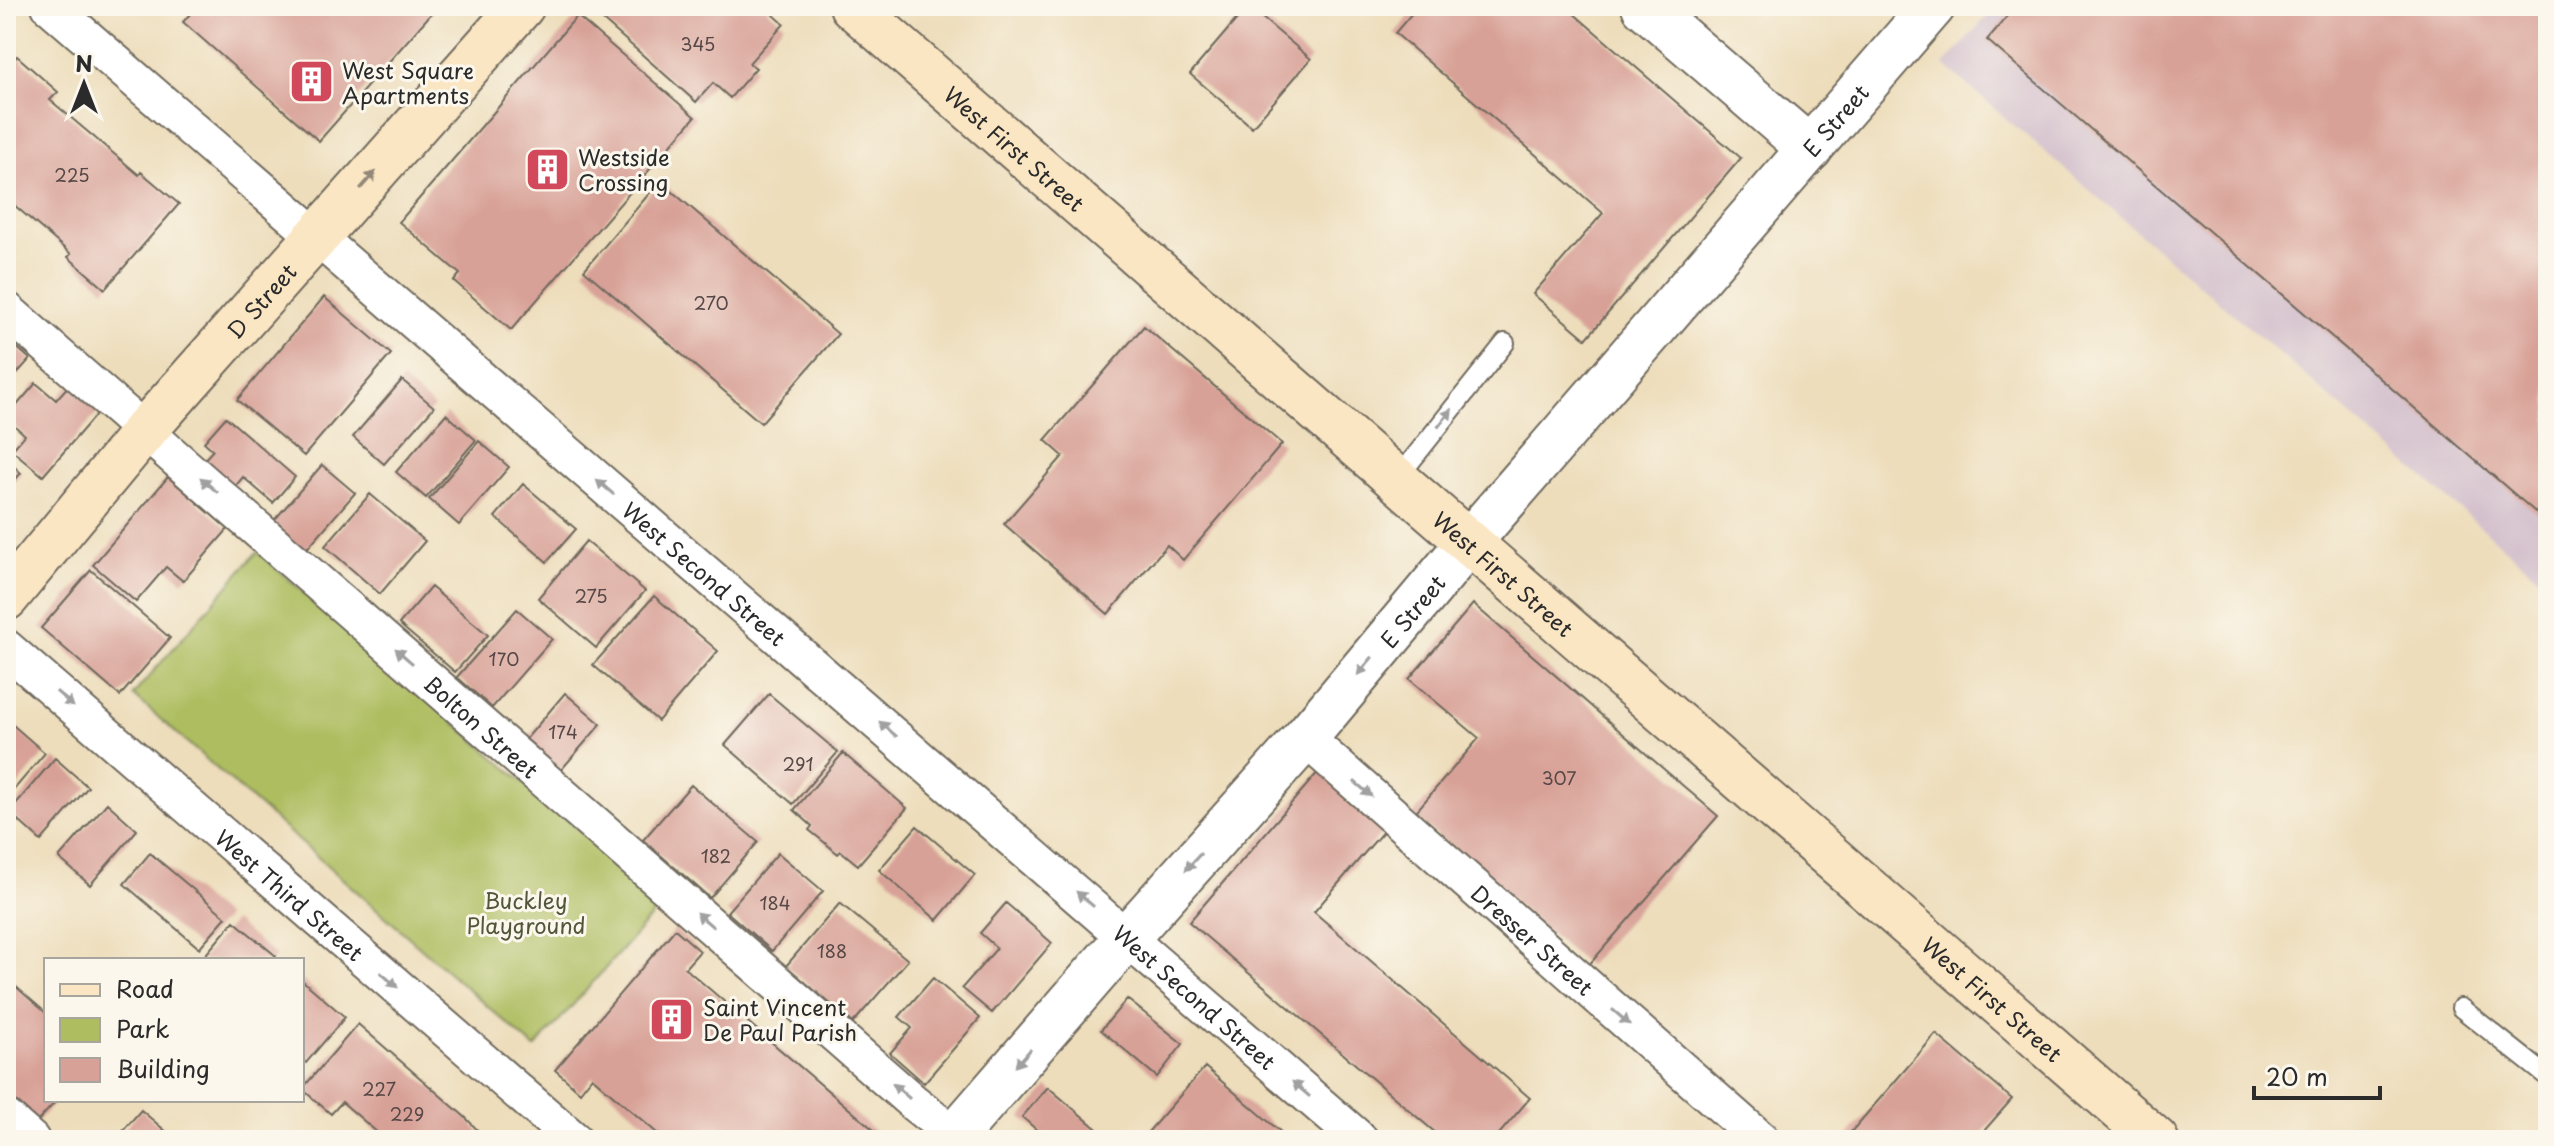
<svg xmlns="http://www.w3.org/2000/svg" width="2554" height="1146" viewBox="0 0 2554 1146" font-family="'Playpen Sans',sans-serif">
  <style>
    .industrial { fill: #d1bdcb }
    .green { fill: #aebd60; stroke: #6c7446; stroke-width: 2 }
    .building { fill: #d8a197 }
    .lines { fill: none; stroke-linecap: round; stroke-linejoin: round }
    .service-casing { stroke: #6f695d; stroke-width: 22 }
    .minor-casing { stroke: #6f695d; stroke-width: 40 }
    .tertiary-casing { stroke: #6f695d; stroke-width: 48 }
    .secondary-casing { stroke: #6f695d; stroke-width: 48 }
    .service { stroke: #fff; stroke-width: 18 }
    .minor { stroke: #fff; stroke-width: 36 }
    .tertiary { stroke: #fff; stroke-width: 44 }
    .secondary { stroke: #fbe6c4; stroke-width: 44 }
    .oneway { fill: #938878 }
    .oneway2 { fill: #a0a0a0 }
    .labels { text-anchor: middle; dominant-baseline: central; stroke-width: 6; stroke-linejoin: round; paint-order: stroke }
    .number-label { font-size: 18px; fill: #564846 }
    .poi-label { font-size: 22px; fill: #2b2b2b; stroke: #fbf7ec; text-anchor: start }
    .street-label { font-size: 22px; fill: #2b2b2b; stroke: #fbf7ec }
    .park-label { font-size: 22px; fill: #52573b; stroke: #fbf7ec }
  </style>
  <rect width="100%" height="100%" fill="#fbf7ec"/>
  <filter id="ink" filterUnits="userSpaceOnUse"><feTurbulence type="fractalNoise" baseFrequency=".0125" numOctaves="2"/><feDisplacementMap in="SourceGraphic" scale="16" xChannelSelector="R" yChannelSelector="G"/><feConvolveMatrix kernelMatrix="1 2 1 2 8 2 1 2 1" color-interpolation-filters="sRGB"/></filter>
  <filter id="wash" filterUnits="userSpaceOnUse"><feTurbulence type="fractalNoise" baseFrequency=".006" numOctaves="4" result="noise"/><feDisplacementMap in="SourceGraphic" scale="32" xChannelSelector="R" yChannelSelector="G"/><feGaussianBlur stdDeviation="1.8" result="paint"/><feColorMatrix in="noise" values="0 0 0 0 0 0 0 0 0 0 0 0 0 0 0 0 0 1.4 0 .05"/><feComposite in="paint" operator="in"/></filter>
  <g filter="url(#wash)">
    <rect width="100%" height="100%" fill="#edddbb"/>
    <path class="industrial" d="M1996,6H2548V585L1944,65Z"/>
    <path class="green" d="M257,552L663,903L535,1048L133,695Z"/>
    <g id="blocks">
      <path class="building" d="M197,6H438L319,141L183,22Z
        M587,6H764L784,24L749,63L756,68L730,98L713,83L696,102Z
        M1248,6L1311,59L1252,127L1190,74Z
        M1418,6H1565L1741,158L1586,339L1533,294L1603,213L1395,33Z
        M2016,6H2548V523L1987,40Z
        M577,16L695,117L511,330L454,281L460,274L399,222Z
        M17,56L58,92L50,100L139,175L141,172L179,204L105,289L68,257L71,254L6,198V60L10,64Z
        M660,181L838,334L761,423L584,270Z
        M324,297L391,354L304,456L237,400Z
        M1144,326L1282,444L1183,560L1167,545L1108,614L1004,524L1063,456L1045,440Z
        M6,338L30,359L6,386Z
        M402,380L434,407L384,464L353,437Z
        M36,383L56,400L69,385L99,411L43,476L12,450L25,435L6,418Z
        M446,414L476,440L426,498L396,472Z
        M226,417L295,477L273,503L243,477L234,488L203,461L213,450L204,442Z
        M479,441L509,467L459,525L429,499Z
        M6,459L21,473L6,490Z
        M322,465L355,493L304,552L271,524Z
        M168,477L228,529L183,581L166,567L136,602L93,565Z
        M523,484L576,529L547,562L495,517Z
        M370,494L425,541L380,594L325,546Z
        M586,541L645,591L596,648L538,598Z
        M91,570L170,638L120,696L41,628Z
        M431,587L488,635L455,672L399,624Z
        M654,596L718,651L658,721L593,665Z
        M1473,604L1718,816L1588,966L1413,815L1479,738L1409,679Z
        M517,609L552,639L492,708L457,677Z
        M565,693L601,724L561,770L526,739Z
        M769,694L838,752L793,804L725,745Z
        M6,719L45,753L6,799Z
        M843,753L907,808L858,865L841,851L838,854L824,842L809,830L812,826L794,810Z
        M55,758L88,787L41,841L9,812Z
        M1325,764L1392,821L1314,912L1530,1098L1494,1140H1444L1189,922Z
        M691,785L758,842L710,898L643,840Z
        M107,803L137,830L90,885L59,858Z
        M917,826L975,875L937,920L879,870Z
        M150,853L226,917L199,948L124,884Z
        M778,853L823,891L772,951L727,912Z
        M840,903L908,960L853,1023L786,966Z
        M1006,903L1052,943L992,1013L962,988L997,948L980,933Z
        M234,921L276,956L272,960H201Z
        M675,929L700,951L685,968L875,1131L868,1140H665L592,1077L580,1092L555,1070Z
        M6,978L46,1013V1100H57L38,1121L6,1092Z
        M933,978L980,1018L924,1083L890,1053L912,1028L899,1017Z
        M302,980L345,1017L306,1063L302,1060Z
        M1127,999L1183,1044L1157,1077L1101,1030Z
        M358,1024L465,1117L487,1140H386L342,1102L331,1114L302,1089Z
        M1936,1034L2012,1099L1976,1140H1844Z
        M1205,1067L1290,1140H1141Z
        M1048,1087L1104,1135L1100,1140H1048L1022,1117Z
        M141,1110L176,1140H115Z"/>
    </g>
  </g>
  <g filter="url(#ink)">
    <use href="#blocks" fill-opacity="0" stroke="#6f695d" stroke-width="2"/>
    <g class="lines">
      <defs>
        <path id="service" d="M1396,480L1505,343
          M2461,1008L2548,1077"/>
        <g id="minor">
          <path id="s1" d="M50,6C484,387 926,759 1360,1140"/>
          <path id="s2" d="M6,310L914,1103L961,1140"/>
          <path id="s3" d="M6,648L574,1140"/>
          <path id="s4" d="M1305,738L1761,1140"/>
          <path d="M6,1118L31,1140"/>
        </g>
        <g id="tertiary">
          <path d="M1644,6L1810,149"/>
          <path id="s5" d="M951,1140L1128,936L1305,738L1469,542L1933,6"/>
        </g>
        <g id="secondary">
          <path id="s6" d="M852,6L2156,1140"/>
          <path id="s7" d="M6,598L145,430L522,6"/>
        </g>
      </defs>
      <use href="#service" class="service-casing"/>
      <use href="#minor" class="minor-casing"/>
      <use href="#tertiary" class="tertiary-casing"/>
      <use href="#secondary" class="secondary-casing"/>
      <use href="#service" class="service"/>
      <use href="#minor" class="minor"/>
      <use href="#tertiary" class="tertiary"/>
      <use href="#secondary" class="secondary"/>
    </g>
    <defs><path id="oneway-solid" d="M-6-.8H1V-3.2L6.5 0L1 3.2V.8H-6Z" transform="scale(2)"/></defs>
    <use class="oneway" href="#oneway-solid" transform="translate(368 180) rotate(-49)"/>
    <g class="oneway2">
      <use href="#oneway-solid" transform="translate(1445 418) rotate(-52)"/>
      <use href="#oneway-solid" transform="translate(209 485) rotate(-139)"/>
      <use href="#oneway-solid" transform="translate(605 487) rotate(-139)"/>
      <use href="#oneway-solid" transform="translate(404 656) rotate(-139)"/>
      <use href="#oneway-solid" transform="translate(1365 666) rotate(130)"/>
      <use href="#oneway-solid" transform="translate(65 699) rotate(41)"/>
      <use href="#oneway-solid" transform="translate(888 729) rotate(-139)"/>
      <use href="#oneway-solid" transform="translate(1363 789) rotate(41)"/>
      <use href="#oneway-solid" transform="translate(1193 862) rotate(132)"/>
      <use href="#oneway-solid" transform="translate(1085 899) rotate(-139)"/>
      <use href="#oneway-solid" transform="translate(705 920) rotate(-139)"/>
      <use href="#oneway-solid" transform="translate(389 980) rotate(41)"/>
      <use href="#oneway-solid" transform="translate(1621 1017) rotate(41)"/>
      <use href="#oneway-solid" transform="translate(1023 1058) rotate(131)"/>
      <use href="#oneway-solid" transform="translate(1301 1089) rotate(-139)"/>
      <use href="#oneway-solid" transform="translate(901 1091) rotate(-139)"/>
    </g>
  </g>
  <defs>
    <symbol id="building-square" viewBox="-11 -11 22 22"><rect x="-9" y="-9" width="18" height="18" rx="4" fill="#d1495b" stroke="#fbf7ec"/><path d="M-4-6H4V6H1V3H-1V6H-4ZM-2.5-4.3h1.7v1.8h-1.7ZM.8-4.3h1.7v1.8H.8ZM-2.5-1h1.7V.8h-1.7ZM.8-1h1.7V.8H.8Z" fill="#fff"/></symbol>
  </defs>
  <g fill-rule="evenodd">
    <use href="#building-square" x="286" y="56" width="51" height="51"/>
    <use href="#building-square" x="522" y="144" width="51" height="51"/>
    <use href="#building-square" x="646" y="994" width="51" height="51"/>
  </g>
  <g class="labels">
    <g class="number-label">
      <text x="698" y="43">345</text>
      <text x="72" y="174">225</text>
      <text x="711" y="302">270</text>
      <text x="591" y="595">275</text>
      <text x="504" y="658">170</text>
      <text x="563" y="731">174</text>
      <text x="798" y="763">291</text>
      <text x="1559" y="777">307</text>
      <text x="716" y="855">182</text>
      <text x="775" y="902">184</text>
      <text x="832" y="950">188</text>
      <text x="379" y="1088">227</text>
      <text x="407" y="1113">229</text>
    </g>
    <g class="poi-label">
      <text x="342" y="69">West Square<tspan x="342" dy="25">Apartments</tspan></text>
      <text x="578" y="156">Westside<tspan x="578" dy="25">Crossing</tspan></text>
      <text x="703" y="1006">Saint Vincent<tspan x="703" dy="25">De Paul Parish</tspan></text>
    </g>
    <g class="street-label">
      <text stroke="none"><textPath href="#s5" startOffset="1350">E Street</textPath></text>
      <text stroke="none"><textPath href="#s6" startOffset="216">West First Street</textPath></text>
      <text stroke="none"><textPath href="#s7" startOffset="392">D Street</textPath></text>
      <text stroke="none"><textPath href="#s1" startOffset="866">West Second Street</textPath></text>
      <text stroke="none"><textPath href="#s6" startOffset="864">West First Street</textPath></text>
      <text stroke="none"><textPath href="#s5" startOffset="702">E Street</textPath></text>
      <text stroke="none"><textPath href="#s2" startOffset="632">Bolton Street</textPath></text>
      <text stroke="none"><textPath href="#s3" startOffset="376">West Third Street</textPath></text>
      <text stroke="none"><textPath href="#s4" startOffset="304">Dresser Street</textPath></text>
      <text stroke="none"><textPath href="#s1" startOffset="1514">West Second Street</textPath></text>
      <text stroke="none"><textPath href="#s6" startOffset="1512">West First Street</textPath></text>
    </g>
    <g class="park-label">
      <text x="526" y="899">Buckley<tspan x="526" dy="25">Playground</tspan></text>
    </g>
  </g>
  <rect width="2554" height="1146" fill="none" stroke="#fbf7ec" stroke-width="32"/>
  <rect x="44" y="958" width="260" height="144" fill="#fbf7ec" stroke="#a8a59f" stroke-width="2"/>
  <rect x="60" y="984" width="40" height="12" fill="#fbe6c4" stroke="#a8a59f" stroke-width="2"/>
  <text x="116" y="998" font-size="24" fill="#2b2b2b">Road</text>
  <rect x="60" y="1018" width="40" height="24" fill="#aebd60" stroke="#a8a59f" stroke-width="2"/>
  <text x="116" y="1038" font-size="24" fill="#2b2b2b">Park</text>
  <rect x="60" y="1058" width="40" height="24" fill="#d8a197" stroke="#a8a59f" stroke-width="2"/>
  <text x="116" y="1078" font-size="24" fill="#2b2b2b">Building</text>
  <g transform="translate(84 84)" stroke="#fbf7ec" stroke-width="6" paint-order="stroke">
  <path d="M0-6L14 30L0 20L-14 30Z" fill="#2b2b2b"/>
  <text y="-12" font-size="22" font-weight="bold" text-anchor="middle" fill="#2b2b2b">N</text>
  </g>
  <path d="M2254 1086v12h126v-12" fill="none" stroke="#2b2b2b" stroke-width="4"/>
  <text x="2266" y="1086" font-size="24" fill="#2b2b2b" stroke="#fbf7ec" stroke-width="6" paint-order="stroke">20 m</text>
</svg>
